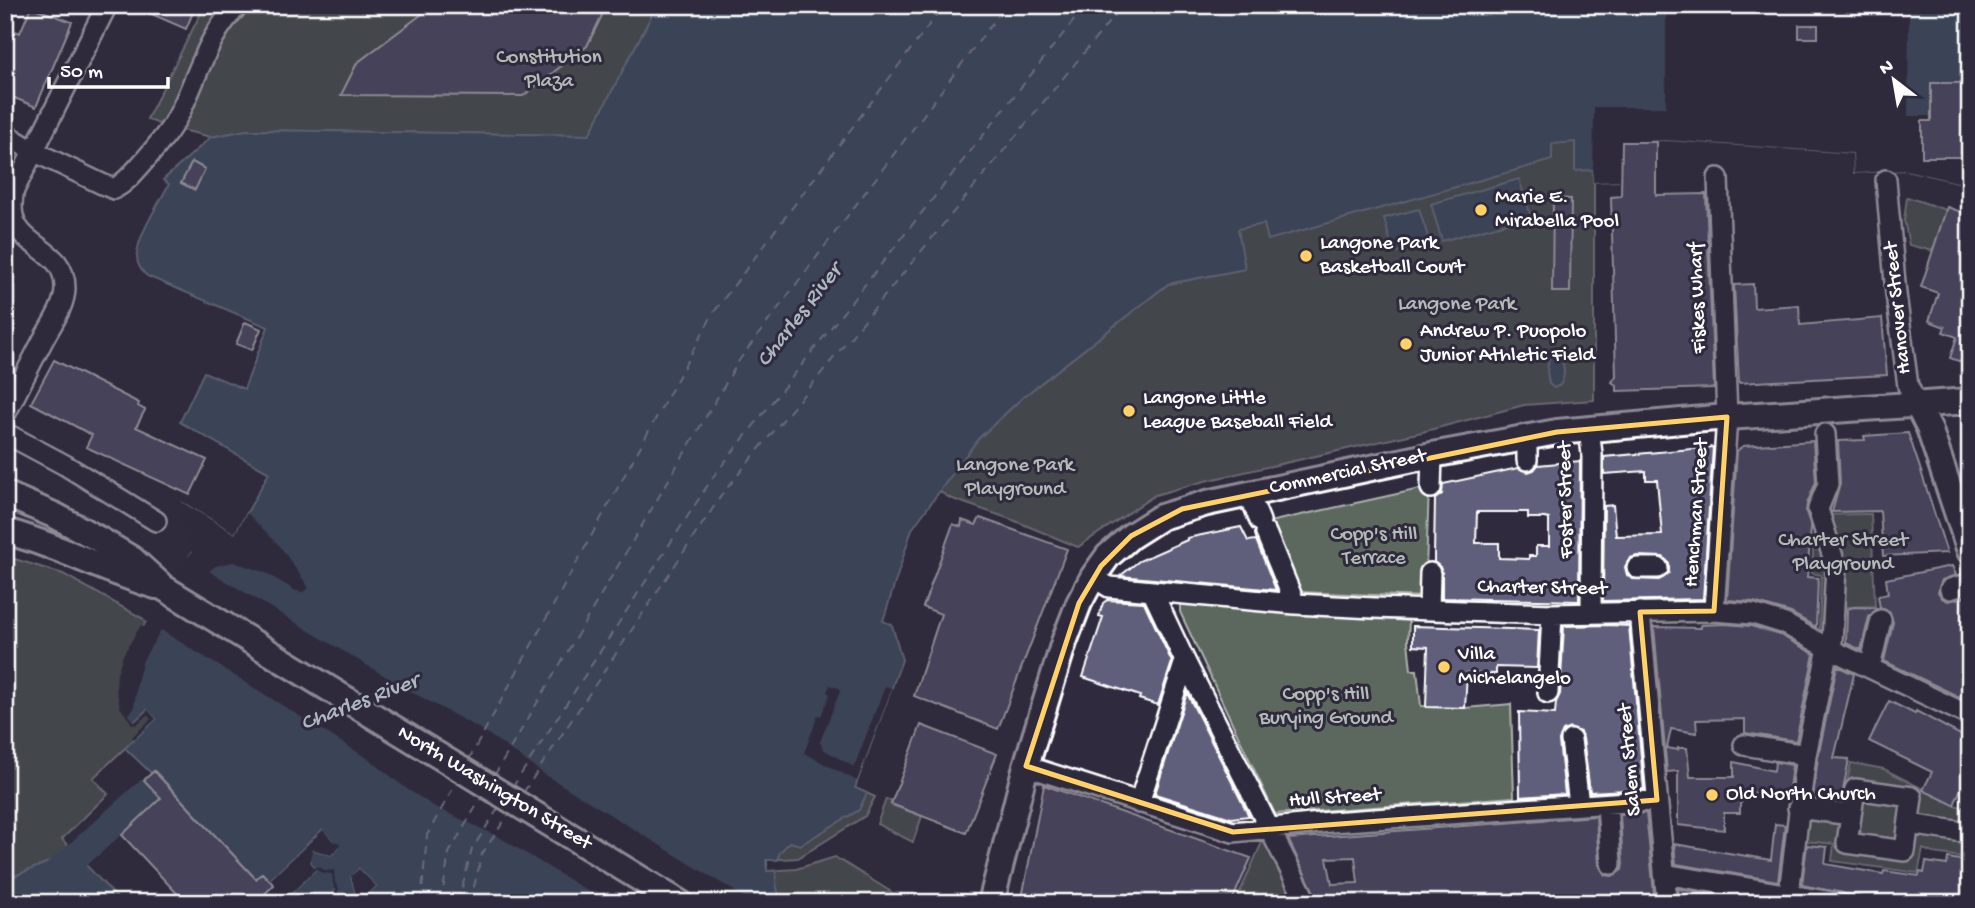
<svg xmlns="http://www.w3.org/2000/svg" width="1975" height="908" viewBox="0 0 1975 908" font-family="'Gochi Hand',sans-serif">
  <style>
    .green { fill: #5b675d; stroke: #adb3ae; stroke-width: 2 }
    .water { fill: #4a6275; stroke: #92a1ac; stroke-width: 2 }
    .pier { fill: #2f2a3d }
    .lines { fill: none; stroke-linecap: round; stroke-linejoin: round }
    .river { stroke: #4a6275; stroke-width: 28 }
    .ferry { stroke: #aeb8c1; stroke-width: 2; stroke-dasharray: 9 7; stroke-linecap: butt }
    .building { fill: #5e5e7b; stroke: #fff; stroke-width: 2; fill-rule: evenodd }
    .minor-casing { stroke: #fff; stroke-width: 24 }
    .major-casing { stroke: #fff; stroke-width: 30 }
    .minor { stroke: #2f2a3d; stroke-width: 19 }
    .major { stroke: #2f2a3d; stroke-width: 24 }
    .marked { fill: none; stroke: #ffd166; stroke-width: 5; stroke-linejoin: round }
    .poi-dot { fill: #ffd166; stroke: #2f2a3d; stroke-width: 2.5 }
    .labels { text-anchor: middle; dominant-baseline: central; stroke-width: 6; stroke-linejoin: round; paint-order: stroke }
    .park-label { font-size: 21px; fill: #b5bbb6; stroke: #2f2a3d }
    .poi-label { font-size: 21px; fill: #fff; stroke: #2f2a3d; text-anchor: start }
    .street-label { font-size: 21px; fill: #fff; stroke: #2f2a3d }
    .water-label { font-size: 23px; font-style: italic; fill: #aeb8c1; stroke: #2f2a3d }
  </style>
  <rect width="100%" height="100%" fill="#2f2a3d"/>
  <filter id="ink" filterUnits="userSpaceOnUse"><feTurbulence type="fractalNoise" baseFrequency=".0143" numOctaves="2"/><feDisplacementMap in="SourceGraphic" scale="14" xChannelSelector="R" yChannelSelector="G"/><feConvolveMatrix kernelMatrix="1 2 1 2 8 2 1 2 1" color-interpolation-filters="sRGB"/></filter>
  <g filter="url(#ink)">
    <path class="green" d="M205,5H658L589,135L247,130L211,137L161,125L147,119Z
      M1594,125V400L1524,405L1422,432L1205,481L1155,495L1078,547L1013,520L950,498L939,491L978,439L1023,397L1168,284L1245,269L1232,210Z
      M1907,197L1946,210L1933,251L1909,245L1904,220Z
      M1429,487L1425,597L1298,592L1269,522Z
      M1871,514L1875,606L1845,607L1843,642L1819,632L1821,575L1812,573L1815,515Z
      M5,556L63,574L147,621L126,657L148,710L156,719L93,778L108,794L62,839L68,846L54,860L5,880Z
      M1180,604L1409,621L1408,641L1411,670H1417L1421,706L1465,708L1511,704L1514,797L1275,814L1180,612Z
      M1851,763L1884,769L1954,805L1970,809V858L1933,853L1923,849L1918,873L1832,861L1834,844L1806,841L1809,798L1843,802Z
      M855,788L875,797L865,816L798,858L767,860V871L796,869L835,857L909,903H760L758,853Z
      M886,799L892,801L891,805L922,816L913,842L877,824Z
      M1263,840L1296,903H1235Z"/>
    <path class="water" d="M657,5H1970V185L1906,170L1854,173L1853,153L1666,140L1622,142L1621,181L1593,182V170L1575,171V142L1552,144V160L1268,240L1264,224L1238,229L1245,269L1168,284L1023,397L978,439L912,529L883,621L892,625L902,660L855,788L867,793L859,810L800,845L790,842L780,852L777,860H766L767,871H776C775,882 776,894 785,903H359L376,886L359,869L351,877L356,895L343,897L336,890L323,903H281L316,869L310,862V850L312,849L331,855L339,848L322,830L269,881L262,873L256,879L155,771L151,773L125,748L156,719L147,710L134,722L123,706L147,621L192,552L183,503L235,534L269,473L180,422L204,372L244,389L268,327L147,276C141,270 137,265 137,257C136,237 160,202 169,184L163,180L211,137L247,130L589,135Z
      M1519,179L1531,216L1442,241L1431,204Z
      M1419,209L1430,243L1393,253L1384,218Z
      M1554,354L1559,355C1565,364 1566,376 1560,385L1554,388L1549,384L1547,371L1549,357Z
      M68,846L122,903H5V880L54,860Z"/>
    <path class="pier" d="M1666,5H1909L1908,116H1970V185L1906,170L1854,173L1853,153L1666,140L1622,142L1621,181L1593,182L1594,107H1666Z
      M183,503L235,534L247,513L280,546L309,588L303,592L296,591L264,572L233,562L216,566L209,571L410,691L484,731L544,774L754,903H607L499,837L435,807L407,789L370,760L161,630L143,660L137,682L134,709L129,714L135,722L148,710L156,719L134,739L132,737L151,719L147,715L136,725L132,724L120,707L116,689L117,673L123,655L141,625L144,627L147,622L144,619L185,556L188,557L192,552L187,547L180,507Z
      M830,685L841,689L820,742L823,749L854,767L885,686L892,688L857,781L804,753L818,715L821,716L830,694L827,692Z
      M323,830L333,841L340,843L339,847L331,855L312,849L310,862L315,868L318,866L326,871L334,870L335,882L339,889L338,891L343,897L356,895L351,876L359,869L376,886L359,903H356L371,886L359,873L355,878L360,895L358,898L342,900L336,895L328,903H323L336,890L333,884L332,874L323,873L316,869L281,903H277L311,869L307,863V850L272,883L269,881Z"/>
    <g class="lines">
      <path class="river" d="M24,903L148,792"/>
      <path class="ferry" d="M468,761L714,312L944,5
        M494,776L740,359L1006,5
        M512,788L713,477L1086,5
        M523,793L723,493L1123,5
        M421,903L427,835L457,781
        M441,903L449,853L482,796
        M458,903L472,849L499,807
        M470,903L482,854L510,812"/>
    </g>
    <path class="building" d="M131,5H196L186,29Z
      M434,5H607L587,46L523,96L341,95L357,63Z
      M31,7L72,22L36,107L5,94V27L20,33Z
      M1799,25H1818V38H1799Z
      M1931,83H1970V157H1922V121H1931Z
      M1622,142H1656V195L1706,194L1714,388L1617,391V386L1612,382L1616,376L1611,197L1621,196Z
      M192,162L205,169L195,190L181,183Z
      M1553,198L1571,199L1570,292H1552Z
      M1947,207L1970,215V365L1950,358L1957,337L1943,332L1945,327L1929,321L1938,293L1921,287Z
      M1753,284L1754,308L1799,305L1800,325L1882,318L1887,375L1739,383L1734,285Z
      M245,322L261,329L252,350L236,344Z
      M54,360L139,403L138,406L145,410L136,427L207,460L190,495L86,447L92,435L31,403Z
      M1908,433L1919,465L1947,553L1883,556L1880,511L1832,512L1840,484L1838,441L1865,440L1864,436Z
      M1813,441L1816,482L1807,504L1806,512L1811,527L1807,577L1818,578L1816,627L1791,613L1771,607L1754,602L1727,600L1737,451L1743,446Z
      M1713,447L1703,599L1603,601L1604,506L1613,505L1616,536L1662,535L1657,480H1646V471L1604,474V457ZM1637,556L1663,557L1669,563V573L1659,580L1632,579L1627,575L1625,567L1630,558Z
      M1580,461L1579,601L1442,598V573L1440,567L1434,562V555L1435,499L1442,494L1443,484L1518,468L1528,472L1534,470L1538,465ZM1477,512H1528V518H1545L1549,519V546H1536V556H1529V559L1499,558V543H1476Z
      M980,518L1067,549L998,729L914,696L941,614L923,607L953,524L961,527L962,520L976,525Z
      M1241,527L1248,541L1256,540L1276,590L1120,576L1139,561L1187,540V538Z
      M1952,566L1956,575L1942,580L1938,592L1942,598L1948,601L1966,597L1970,606V702L1884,661L1893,622L1890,612L1880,608L1878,596L1888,594L1886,579Z
      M1107,600L1144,602L1172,662L1158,705L1139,699L1140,696L1083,677L1103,617L1099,616L1103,603Z
      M1854,607L1878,608L1869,617L1861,650L1846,643L1847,609Z
      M1724,624L1751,626L1780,635L1814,654L1796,741L1745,733V719L1696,720L1697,733L1671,729L1667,748L1678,750V748H1687L1690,777H1734V762L1774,771L1775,762L1792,765L1788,797L1750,792L1740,804V813H1724V830L1678,825V771L1667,772L1654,627L1701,628V625Z
      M1608,625L1629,626L1644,789L1590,792L1583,738L1580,732L1570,728L1563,731L1559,741L1565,794L1520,797L1519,712L1555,714L1556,702L1560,694L1564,626Z
      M1413,626L1539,630L1537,668L1496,667V674L1467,673L1465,708L1426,707L1428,647L1413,646Z
      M1837,666L1854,674L1834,758L1849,759L1841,801L1813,798L1818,757Z
      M1187,693L1249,816L1231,818L1155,794Z
      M1889,701L1915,714L1916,711L1970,740V767L1954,805L1923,790L1932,772L1869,741Z
      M921,725L997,754L966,833L891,804Z
      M154,771L256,879L262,873L274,885L255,903H186L122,835L161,798L144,780Z
      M1044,785L1251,858L1231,903H1021Z
      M1646,813L1655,903H1319L1288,839L1596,816L1599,865L1605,875L1612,876L1622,870L1623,864L1620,815ZM1355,857L1358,883L1332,884L1327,858Z
      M1775,824L1785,825L1778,881L1676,864L1674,844L1771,860Z
      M1807,845L1827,847L1825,864L1883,874L1884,871L1919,876L1920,872L1924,873L1926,862L1947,865L1948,858L1965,861L1963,882L1970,884V903H1890L1802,885Z
      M1678,889L1713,895L1711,903H1679Z"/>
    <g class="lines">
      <defs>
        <path id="minor" d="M5,134L33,151L102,184L114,189C127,182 135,171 145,160C158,145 171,130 180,112C198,76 208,33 239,5
          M1886,180L1896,294L1908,386L1917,404
          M5,415C17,391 29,367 42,342C50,326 65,307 65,288C65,239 0,252 14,190L107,5
          M1589,429L1592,454L1591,613
          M5,433L65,465L156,521
          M1825,434L1828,484L1818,509L1836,567L1832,642
          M1527,460V436
          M1431,488L1432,455
          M1249,494L1260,521
          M1266,533L1295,604
          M1637,568H1658
          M1093,577L1109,587L1295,604L1374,608L1552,614L1714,611L1753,614L1785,624L1828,648L1970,716
          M1950,589L1970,583
          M1152,591L1185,661L1307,903
          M1429,610L1430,573
          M1714,611L1727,417L1718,178
          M1640,612L1667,903
          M1870,667L1881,620
          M1548,693L1552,614
          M1571,740L1579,804
          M1744,745L1806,755
          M1026,766L1233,832L1330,822L1657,800
          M1855,789L1912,797L1905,851L1847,843Z
          M1139,803L1185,661
          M1607,804L1611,864
          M1798,808L1851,815
          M1909,824L1970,833
          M1664,874L1838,903
          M1789,893L1806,755L1828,648"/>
        <path id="major" d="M1917,404L1929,428L1970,551
          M5,494L56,516L102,541L132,559L164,588L680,903
          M5,531C57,545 105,571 156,586
          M991,903L1026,766L1064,642L1079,603L1093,577L1108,556L1131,536L1161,517L1207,503L1432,455L1557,432L1727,417L1970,401"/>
      </defs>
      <use href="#minor" class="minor-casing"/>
      <use href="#major" class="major-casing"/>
      <use href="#minor" class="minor"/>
      <use href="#major" class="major"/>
    </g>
  </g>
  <path d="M0 0H1975V908H0ZM1727,417L1714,611L1640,612L1657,800L1233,832L1026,766L1079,603L1101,566L1131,536L1182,509L1557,432Z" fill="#2f2a3d" fill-opacity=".55" fill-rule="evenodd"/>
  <path class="marked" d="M1727,417L1714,611L1640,612L1657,800L1233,832L1026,766L1079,603L1101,566L1131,536L1182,509L1557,432Z"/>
  <g class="poi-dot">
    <circle cx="1481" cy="210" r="7"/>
    <circle cx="1306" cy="256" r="7"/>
    <circle cx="1406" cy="344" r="7"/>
    <circle cx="1129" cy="411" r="7"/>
    <circle cx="1444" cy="667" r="7"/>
    <circle cx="1712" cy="795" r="7"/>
  </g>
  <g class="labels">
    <g class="park-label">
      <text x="549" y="58">Constitution<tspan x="549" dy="24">Plaza</tspan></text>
      <text x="1457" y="305">Langone Park</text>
      <text x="1015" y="466">Langone Park<tspan x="1015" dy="24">Playground</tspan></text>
      <text x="1374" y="535">Copp's Hill<tspan x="1374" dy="24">Terrace</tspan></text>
      <text x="1843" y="541">Charter Street<tspan x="1843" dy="24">Playground</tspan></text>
      <text x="1326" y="695">Copp's Hill<tspan x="1326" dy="24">Burying Ground</tspan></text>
    </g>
    <g class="poi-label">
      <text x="1495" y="198">Marie E.<tspan x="1495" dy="24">Mirabella Pool</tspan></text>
      <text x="1320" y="244">Langone Park<tspan x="1320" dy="24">Basketball Court</tspan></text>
      <text x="1420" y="332">Andrew P. Puopolo<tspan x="1420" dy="24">Junior Athletic Field</tspan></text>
      <text x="1143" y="399">Langone Little<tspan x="1143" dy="24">League Baseball Field</tspan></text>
      <text x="1458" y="655">Villa<tspan x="1458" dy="24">Michelangelo</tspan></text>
      <text x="1726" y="795">Old North Church</text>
    </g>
    <g class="street-label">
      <text transform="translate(1699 298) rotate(-92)">Fiskes Wharf</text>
      <text transform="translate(1899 308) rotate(-96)">Hanover Street</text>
      <text transform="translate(1348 473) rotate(-12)">Commercial Street</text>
      <text transform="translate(1567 500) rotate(-91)">Foster Street</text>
      <text transform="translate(1698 513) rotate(-86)">Henchman Street</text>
      <text transform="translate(1542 589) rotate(1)">Charter Street</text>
      <text transform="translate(1631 760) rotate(-95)">Salem Street</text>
      <text transform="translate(494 789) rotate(31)">North Washington Street</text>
      <text transform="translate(1335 799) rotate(-4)">Hull Street</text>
    </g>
    <g class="water-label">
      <text transform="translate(800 316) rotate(-52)">Charles River</text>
      <text transform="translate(360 703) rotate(-21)">Charles River</text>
    </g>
  </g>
  <rect width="1975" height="908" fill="none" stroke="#2f2a3d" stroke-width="28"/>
  <rect x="14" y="14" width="1947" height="880" fill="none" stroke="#fff" stroke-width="2.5" filter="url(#ink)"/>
  <g transform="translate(1894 80) rotate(329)" stroke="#2f2a3d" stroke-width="5" paint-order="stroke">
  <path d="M0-5L12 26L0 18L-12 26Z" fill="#ffffff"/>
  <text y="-10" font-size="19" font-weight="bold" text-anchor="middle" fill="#ffffff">N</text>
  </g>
  <path d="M49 77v10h119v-10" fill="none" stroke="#ffffff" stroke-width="3.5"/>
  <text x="60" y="77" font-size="21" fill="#ffffff" stroke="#2f2a3d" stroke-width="5" paint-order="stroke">50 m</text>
</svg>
